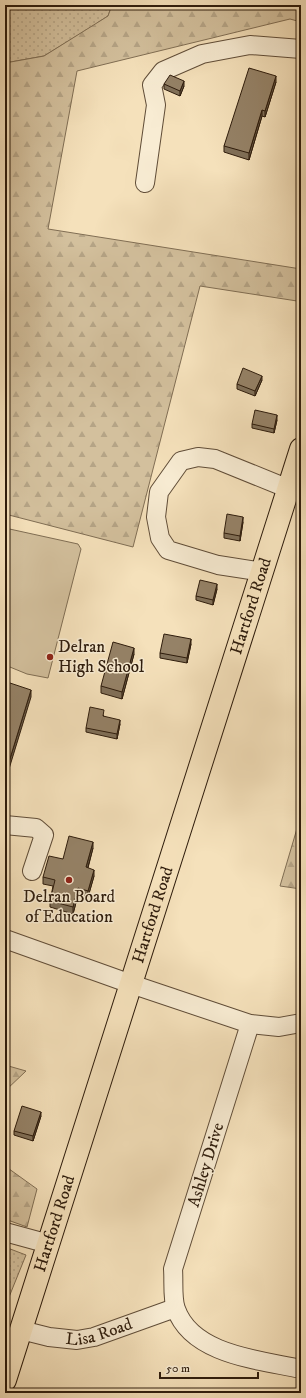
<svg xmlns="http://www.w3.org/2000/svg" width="306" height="1398" viewBox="0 0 306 1398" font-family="'IM FELL DW Pica',serif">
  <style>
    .grass { fill: url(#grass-dots); stroke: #806e54 }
    .forest { fill: url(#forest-firs); stroke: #806e54 }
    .garden { fill: #d3c09d; stroke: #806e54 }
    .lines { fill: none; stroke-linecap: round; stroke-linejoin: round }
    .minor-casing { stroke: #604d38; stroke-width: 20 }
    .major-casing { stroke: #2e1c0c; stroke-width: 24 }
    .minor { stroke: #f8ecd3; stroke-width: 18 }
    .major { stroke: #f5e1bb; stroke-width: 22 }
    .wall { fill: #807059; stroke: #2e1c0c }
    .shaded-wall { fill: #685b48; stroke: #2e1c0c }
    .building { fill: #958267; stroke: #2e1c0c }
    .poi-dot { fill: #8f2418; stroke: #f8ecd3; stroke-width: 1.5 }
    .labels { text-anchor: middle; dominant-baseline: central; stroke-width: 3; stroke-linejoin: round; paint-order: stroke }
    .street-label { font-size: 17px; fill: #2e1c0c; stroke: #f8ecd3 }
    .poi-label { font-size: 17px; fill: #2e1c0c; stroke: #f8ecd3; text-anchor: start }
  </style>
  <defs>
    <pattern id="grass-dots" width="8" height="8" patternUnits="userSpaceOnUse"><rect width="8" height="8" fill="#d3c09d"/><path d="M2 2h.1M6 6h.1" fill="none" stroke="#b5a486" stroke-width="1.8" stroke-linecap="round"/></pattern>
    <pattern id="forest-firs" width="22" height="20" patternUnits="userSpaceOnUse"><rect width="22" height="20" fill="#d3c09d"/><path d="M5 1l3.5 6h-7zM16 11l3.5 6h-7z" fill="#b5a486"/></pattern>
  </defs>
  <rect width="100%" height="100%" fill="#f5e1bb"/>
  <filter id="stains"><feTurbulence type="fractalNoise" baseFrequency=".005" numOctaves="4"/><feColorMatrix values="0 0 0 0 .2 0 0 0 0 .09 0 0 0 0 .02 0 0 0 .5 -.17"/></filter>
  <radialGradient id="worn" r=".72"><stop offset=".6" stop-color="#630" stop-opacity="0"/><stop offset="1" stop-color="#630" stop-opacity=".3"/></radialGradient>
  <path class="grass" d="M5,5H112L108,16L97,23V25L93,26L44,56L5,63Z
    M5,1247L26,1255L5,1307Z"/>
  <path class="forest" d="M112,5H301V22L290,19L77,71L48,229L301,269V297L297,301L200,286L133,547L5,514V63L44,56L108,16Z
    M301,815V889L280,886Z
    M5,1065L26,1071L5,1091Z
    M5,1166L37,1189L27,1227L5,1219Z"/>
  <path class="garden" d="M5,528L78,544L81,549L48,678L27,674L5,665Z"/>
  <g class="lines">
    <defs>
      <g id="minor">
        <path d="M145,183L156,105L152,85L163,71L202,54L250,45L301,49"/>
        <path d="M263,572L218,565L168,550L160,538L156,517L159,492L181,461L198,457L215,459L289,489"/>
        <path d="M5,825L36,828L44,835L32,871"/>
        <path d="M5,939L131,984L250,1024L279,1027L301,1023"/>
        <path d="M250,1024L173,1269C174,1281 172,1299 176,1309C192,1355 260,1360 301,1369"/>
        <path d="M5,1232L49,1244"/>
        <path id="s1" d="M21,1330L49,1337L77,1340L94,1337L175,1308"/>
      </g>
      <g id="major">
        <path id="s2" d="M5,1380L301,449"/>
      </g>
    </defs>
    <use href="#minor" class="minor-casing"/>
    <use href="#major" class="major-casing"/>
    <use href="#minor" class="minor"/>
    <use href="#major" class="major"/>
  </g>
  <path class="wall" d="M276,82L265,117L262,116L249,160L224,152V146Z
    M164,84L184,86L180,96L164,89Z
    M262,380L255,396L237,389V384Z
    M277,420L274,433L252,428V424Z
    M243,522L240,541L224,538V533Z
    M217,589L213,605L196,600V596Z
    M191,644L187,663L160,658V653Z
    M134,654L122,699L101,693V686Z
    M104,715L103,716L120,724L117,739L86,732V728Z
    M93,848L88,868L94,876L88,897L78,895L73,914L50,907V901L53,886L43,884V877L63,859Z
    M41,1116L33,1141L14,1135V1131Z"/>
  <path class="shaded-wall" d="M276,76V82L265,117V111Z
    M184,81V86L180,96V91Z
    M262,110V116L249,160V153Z
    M262,376V380L255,396V391Z
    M277,415V420L274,433V429Z
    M243,517V522L240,541V536Z
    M217,584V589L213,605V600Z
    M191,639V644L187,663V658Z
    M134,648V654L122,699V692Z
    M31,690V697L5,782V775Z
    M120,720V724L117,739V734Z
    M93,842V848L86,874V867Z
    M94,870V876L88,897V891Z
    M78,888V895L73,914V907Z
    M41,1112V1116L33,1141V1136Z"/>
  <path class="building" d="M249,68L276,76L265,111L262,110L249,153L224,146Z
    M170,75L184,81L180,91L164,84Z
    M243,368L262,376L255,391L237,384Z
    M255,410L277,415L274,429L252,424Z
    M227,514L243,517L240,536L224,533Z
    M200,580L217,584L213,600L196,596Z
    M164,634L191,639L187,658L160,653Z
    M113,642L134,648L122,692L101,686Z
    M5,679L8,680L7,682L31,690L5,775Z
    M90,707L104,710L103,716L120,720L117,734L86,728Z
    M69,836L93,842L86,867L94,870L88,891L78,888L73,907L50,901L55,880L43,877L49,856L63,859Z
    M22,1106L41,1112L33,1136L14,1131Z"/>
  <g class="poi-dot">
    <circle cx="50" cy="657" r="4"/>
    <circle cx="69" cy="880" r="4"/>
  </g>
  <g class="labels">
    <g class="street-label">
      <text stroke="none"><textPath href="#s2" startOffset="812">Hartford Road</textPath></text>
      <text stroke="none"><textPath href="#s2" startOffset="488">Hartford Road</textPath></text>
      <text transform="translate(206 1165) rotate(-73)">Ashley Drive</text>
      <text stroke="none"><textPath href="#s2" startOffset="164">Hartford Road</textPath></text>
      <text stroke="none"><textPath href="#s1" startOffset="80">Lisa Road</textPath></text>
    </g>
    <g class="poi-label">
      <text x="58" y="647">Delran<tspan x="58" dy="20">High School</tspan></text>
      <text x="69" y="897" text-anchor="middle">Delran Board<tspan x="69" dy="20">of Education</tspan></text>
    </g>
  </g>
  <rect width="306" height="1398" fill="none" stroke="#f5e1bb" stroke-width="20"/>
  <rect x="6" y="6" width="294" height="1386" fill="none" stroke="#2e1c0c" stroke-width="2"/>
  <rect x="10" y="10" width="286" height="1378" fill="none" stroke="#2e1c0c"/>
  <path d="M160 1372v6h98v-6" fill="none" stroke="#2e1c0c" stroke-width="2"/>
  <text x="166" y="1372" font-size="12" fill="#2e1c0c" stroke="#f8ecd3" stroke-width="3" paint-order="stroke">50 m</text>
  <rect width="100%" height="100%" filter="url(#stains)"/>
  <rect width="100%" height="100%" fill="url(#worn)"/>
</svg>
